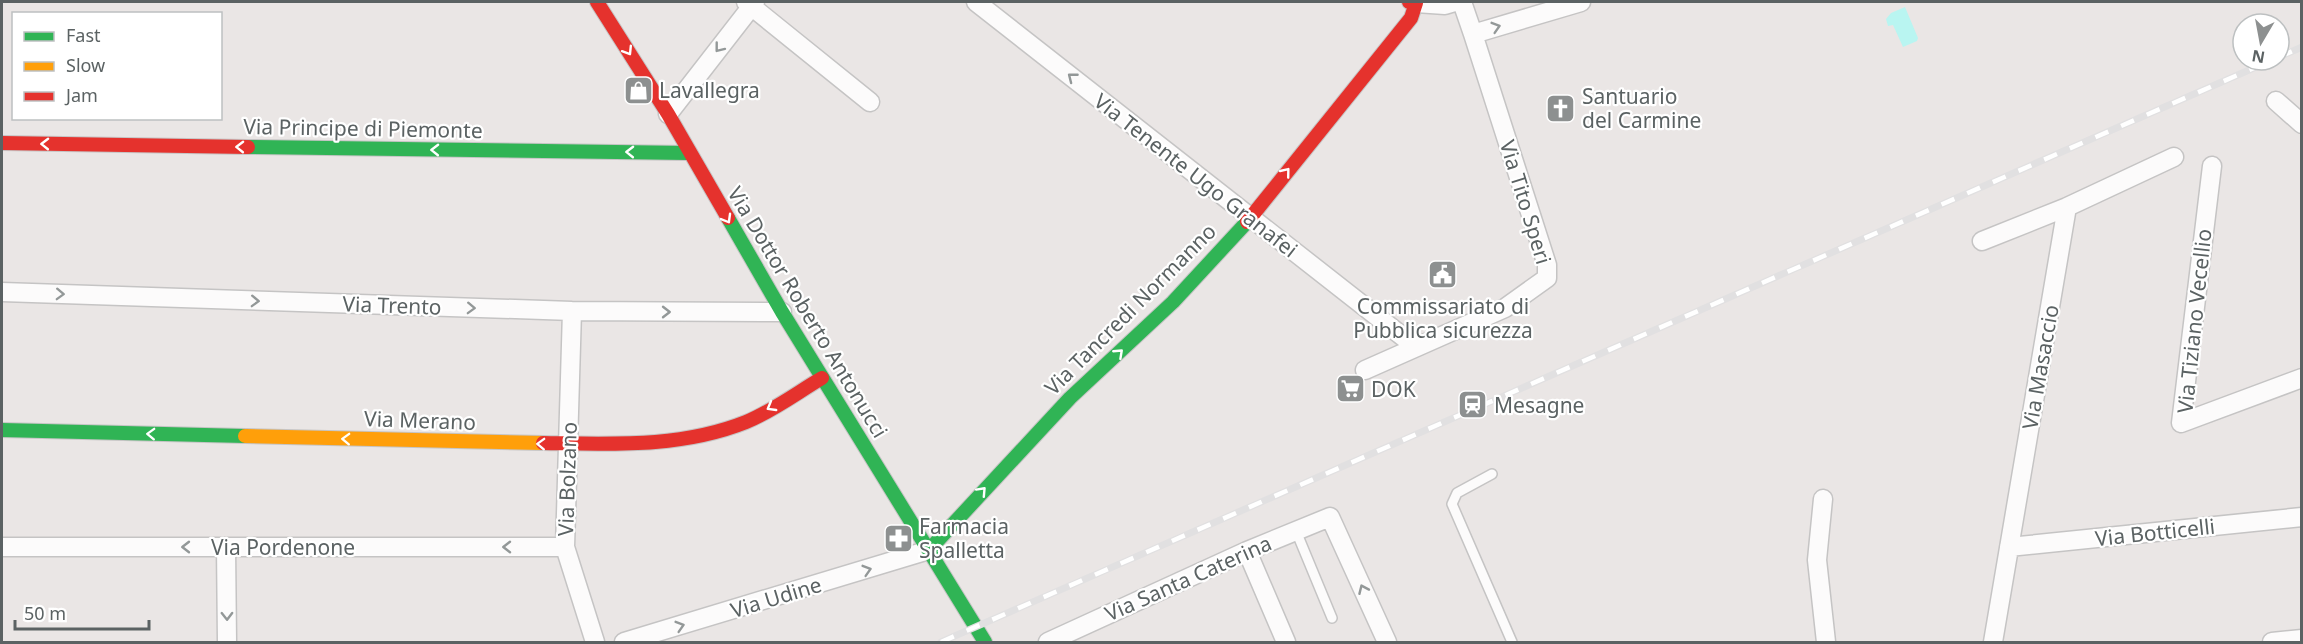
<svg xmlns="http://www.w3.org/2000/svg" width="2303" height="644" viewBox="0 0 2303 644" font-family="'Noto Sans',sans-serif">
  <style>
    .water { fill: #b9f5f1 }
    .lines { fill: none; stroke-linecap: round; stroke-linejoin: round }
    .lane-casing { stroke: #c5c4c4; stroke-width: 12 }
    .street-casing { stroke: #c5c4c4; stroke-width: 21 }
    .fast-casing { stroke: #c6c5c5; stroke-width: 16 }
    .slow-casing { stroke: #c6c5c5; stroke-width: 16 }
    .jam-casing { stroke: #c6c5c5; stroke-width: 16 }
    .lane { stroke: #fcfbfb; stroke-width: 9 }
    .street { stroke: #fcfbfb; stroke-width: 18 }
    .fast { stroke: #30b455; stroke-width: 14 }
    .slow { stroke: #ff9f0a; stroke-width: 14 }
    .jam { stroke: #e5322d; stroke-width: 14 }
    .rail-casing { stroke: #e1e0e1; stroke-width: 7 }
    .rail { stroke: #fff; stroke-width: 4.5; stroke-dasharray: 14; stroke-linecap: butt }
    .oneway { stroke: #939898 }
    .oneway2 { stroke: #fff }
    .labels { text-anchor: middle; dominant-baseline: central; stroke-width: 4.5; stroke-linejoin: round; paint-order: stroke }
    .poi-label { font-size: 21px; fill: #5b6263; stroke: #fff; text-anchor: start }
    .street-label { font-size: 21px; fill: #5b6263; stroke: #fff }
  </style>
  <rect width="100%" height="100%" fill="#eae6e5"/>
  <path class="water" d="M1905,7L1918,38L1917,41L1903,47L1893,25L1888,26L1886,19L1891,13Z"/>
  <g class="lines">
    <defs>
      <path id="lane" d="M1492,474L1457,493L1452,504L1512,642
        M1296,531L1332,618"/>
      <path id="street" d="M746,2L870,102
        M976,2L1416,347
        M1462,2L1473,34L1581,2
        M1416,3L1445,5L1455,2
        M2276,101L2302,124
        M668,114L755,2
        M2212,166L2181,423L2302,378
        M1982,241L2067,207
        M2,292L572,311L782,312
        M572,311L565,547L595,642
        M1365,370L1505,308L1547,278V265L1473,34
        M1823,499L1817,560L1826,642
        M2,547H565
        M226,547L227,642
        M2009,547L2302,517
        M1247,551L1286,642
        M624,642L929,550
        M1048,642L1247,551L1330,517L1387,642
        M1993,642L2067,207L2174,157
        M2272,642L2302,639"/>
      <path id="fast" d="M248,147L688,153
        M728,218L782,312L985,642
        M2,430L245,436
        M929,550L1070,398L1173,302L1247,222"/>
      <path id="slow" d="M245,436L543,443"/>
      <path id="jam" d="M597,2L668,114L728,218
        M2,143L248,147
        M1247,222L1411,18L1416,3L1409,2
        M543,443C612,444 681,448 746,422C773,411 798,392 822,378"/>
    </defs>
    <use href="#lane" class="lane-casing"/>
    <use href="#street" class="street-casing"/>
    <use href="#fast" class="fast-casing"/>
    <use href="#slow" class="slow-casing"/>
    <use href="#jam" class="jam-casing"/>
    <use href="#lane" class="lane"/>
    <use href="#street" class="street"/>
    <use href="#fast" class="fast"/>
    <use href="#slow" class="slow"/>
    <use href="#jam" class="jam"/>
    <defs>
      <path id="rail" d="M2279,57L2302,47
        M941,642L2272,60"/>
    </defs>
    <use href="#rail" class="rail-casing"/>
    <use href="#rail" class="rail"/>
  </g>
  <defs><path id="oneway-chevron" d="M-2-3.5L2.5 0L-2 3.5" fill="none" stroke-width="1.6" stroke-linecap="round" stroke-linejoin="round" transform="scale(1.5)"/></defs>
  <g class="oneway">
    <use href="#oneway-chevron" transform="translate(1496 27) rotate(-17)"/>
    <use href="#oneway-chevron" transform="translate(719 48) rotate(128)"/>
    <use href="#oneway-chevron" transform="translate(1072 77) rotate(-142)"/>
    <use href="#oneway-chevron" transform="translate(60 294) rotate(2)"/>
    <use href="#oneway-chevron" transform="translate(255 301) rotate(2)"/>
    <use href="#oneway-chevron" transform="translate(471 308) rotate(2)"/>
    <use href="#oneway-chevron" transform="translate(666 312)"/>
    <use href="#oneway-chevron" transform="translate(186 547) rotate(-180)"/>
    <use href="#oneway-chevron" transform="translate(507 547) rotate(180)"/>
    <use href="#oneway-chevron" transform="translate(867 570) rotate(-17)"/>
    <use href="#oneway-chevron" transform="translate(1363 589) rotate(-114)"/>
    <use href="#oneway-chevron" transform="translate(227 616) rotate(89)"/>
    <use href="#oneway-chevron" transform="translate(680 626) rotate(-17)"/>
  </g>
  <g class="oneway2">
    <use href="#oneway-chevron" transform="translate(628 51) rotate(58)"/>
    <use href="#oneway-chevron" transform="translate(45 144) rotate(-179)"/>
    <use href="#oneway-chevron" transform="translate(240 147) rotate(-179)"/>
    <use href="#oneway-chevron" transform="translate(435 150) rotate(-179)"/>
    <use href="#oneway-chevron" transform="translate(630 152) rotate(-179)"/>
    <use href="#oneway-chevron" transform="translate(1286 172) rotate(-51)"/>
    <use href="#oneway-chevron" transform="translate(727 219) rotate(60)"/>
    <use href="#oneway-chevron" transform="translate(1119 353) rotate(-43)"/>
    <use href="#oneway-chevron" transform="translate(771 407) rotate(150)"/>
    <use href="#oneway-chevron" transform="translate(151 434) rotate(-178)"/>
    <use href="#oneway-chevron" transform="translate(346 439) rotate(-178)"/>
    <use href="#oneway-chevron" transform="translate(541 444) rotate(-178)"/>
    <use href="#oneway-chevron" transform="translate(982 491) rotate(-47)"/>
  </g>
  <defs>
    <symbol id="shop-square" viewBox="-11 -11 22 22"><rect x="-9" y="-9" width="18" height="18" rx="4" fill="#8d9090" stroke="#fff"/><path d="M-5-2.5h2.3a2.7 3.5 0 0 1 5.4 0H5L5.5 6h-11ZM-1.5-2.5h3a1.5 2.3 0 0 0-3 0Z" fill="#fff"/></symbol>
    <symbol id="church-square" viewBox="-11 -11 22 22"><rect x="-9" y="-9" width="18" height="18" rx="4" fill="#8d9090" stroke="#fff"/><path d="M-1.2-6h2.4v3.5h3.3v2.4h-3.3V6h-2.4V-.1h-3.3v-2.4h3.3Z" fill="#fff"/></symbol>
    <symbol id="civic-square" viewBox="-11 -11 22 22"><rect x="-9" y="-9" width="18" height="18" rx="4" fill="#8d9090" stroke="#fff"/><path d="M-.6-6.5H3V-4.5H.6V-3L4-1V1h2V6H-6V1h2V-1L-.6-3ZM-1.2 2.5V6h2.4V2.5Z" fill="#fff"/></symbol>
    <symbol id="supermarket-square" viewBox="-11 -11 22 22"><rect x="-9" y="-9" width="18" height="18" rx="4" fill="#8d9090" stroke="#fff"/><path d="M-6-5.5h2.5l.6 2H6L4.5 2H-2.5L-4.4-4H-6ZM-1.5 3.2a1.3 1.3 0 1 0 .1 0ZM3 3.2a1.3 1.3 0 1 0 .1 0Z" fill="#fff"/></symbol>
    <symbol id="station-square" viewBox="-11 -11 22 22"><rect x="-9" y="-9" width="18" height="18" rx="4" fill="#8d9090" stroke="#fff"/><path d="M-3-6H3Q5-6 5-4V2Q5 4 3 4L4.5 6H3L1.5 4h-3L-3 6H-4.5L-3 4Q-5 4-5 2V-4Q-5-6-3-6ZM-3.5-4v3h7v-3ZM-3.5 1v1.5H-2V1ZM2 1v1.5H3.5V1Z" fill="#fff"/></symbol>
    <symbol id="pharmacy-square" viewBox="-11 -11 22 22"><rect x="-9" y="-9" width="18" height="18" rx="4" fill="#8d9090" stroke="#fff"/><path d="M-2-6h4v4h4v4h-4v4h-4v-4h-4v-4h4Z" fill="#fff"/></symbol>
  </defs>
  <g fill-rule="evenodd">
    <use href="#shop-square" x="622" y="74" width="33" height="33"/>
    <use href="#church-square" x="1544" y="92" width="33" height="33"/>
    <use href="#civic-square" x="1426" y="258" width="33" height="33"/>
    <use href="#supermarket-square" x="1334" y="372" width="33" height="33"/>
    <use href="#station-square" x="1456" y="388" width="33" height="33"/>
    <use href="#pharmacy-square" x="882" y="522" width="33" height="33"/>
  </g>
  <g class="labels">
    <g class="poi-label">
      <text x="659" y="90">Lavallegra</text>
      <text x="1582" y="96">Santuario<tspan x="1582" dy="24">del Carmine</tspan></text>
      <text x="1443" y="306" text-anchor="middle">Commissariato di<tspan x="1443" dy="24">Pubblica sicurezza</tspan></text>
      <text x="1371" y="389">DOK</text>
      <text x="1494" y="405">Mesagne</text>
      <text x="919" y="526">Farmacia<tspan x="919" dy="24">Spalletta</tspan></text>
    </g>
    <g class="street-label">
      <text transform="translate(363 128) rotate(1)">Via Principe di Piemonte</text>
      <text transform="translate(1196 175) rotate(38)">Via Tenente Ugo Granafei</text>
      <text transform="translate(1526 202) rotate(73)">Via Tito Speri</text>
      <text transform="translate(392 305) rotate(2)">Via Trento</text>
      <text transform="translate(1130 309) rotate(-45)">Via Tancredi Normanno</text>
      <text transform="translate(808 312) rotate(59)">Via Dottor Roberto Antonucci</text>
      <text transform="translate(2194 321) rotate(-84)">Via Tiziano Vecellio</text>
      <text transform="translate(2040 367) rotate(-80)">Via Masaccio</text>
      <text transform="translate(420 420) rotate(2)">Via Merano</text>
      <text transform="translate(567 479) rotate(-88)">Via Bolzano</text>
      <text transform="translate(2155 532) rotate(-6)">Via Botticelli</text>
      <text x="283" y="547">Via Pordenone</text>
      <text transform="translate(1188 578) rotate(-24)">Via Santa Caterina</text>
      <text transform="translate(776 597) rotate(-17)">Via Udine</text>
    </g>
  </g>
  <rect width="2303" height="644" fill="none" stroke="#5b6263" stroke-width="6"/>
  <rect x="12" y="12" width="210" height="108" fill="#ffffff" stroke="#bdc0c1" stroke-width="1.5"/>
  <rect x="24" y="32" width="30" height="9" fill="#30b455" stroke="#bdc0c1" stroke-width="1.5"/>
  <text x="66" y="42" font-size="18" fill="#5b6263">Fast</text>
  <rect x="24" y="62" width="30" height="9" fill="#ff9f0a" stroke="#bdc0c1" stroke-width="1.5"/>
  <text x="66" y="72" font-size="18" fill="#5b6263">Slow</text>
  <rect x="24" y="92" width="30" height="9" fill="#e5322d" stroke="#bdc0c1" stroke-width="1.5"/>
  <text x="66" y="102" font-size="18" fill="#5b6263">Jam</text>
  <g transform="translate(2261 42) rotate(190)"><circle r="28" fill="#ffffff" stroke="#bdc0c1" stroke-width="1.5"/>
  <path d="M0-4.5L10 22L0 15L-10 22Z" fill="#8d9090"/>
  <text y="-9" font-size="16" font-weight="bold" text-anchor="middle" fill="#5b6263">N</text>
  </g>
  <path d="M15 620v9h134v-9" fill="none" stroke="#5b6263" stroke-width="3"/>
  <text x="24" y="620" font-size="18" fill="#5b6263" stroke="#ffffff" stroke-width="4.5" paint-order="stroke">50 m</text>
</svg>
